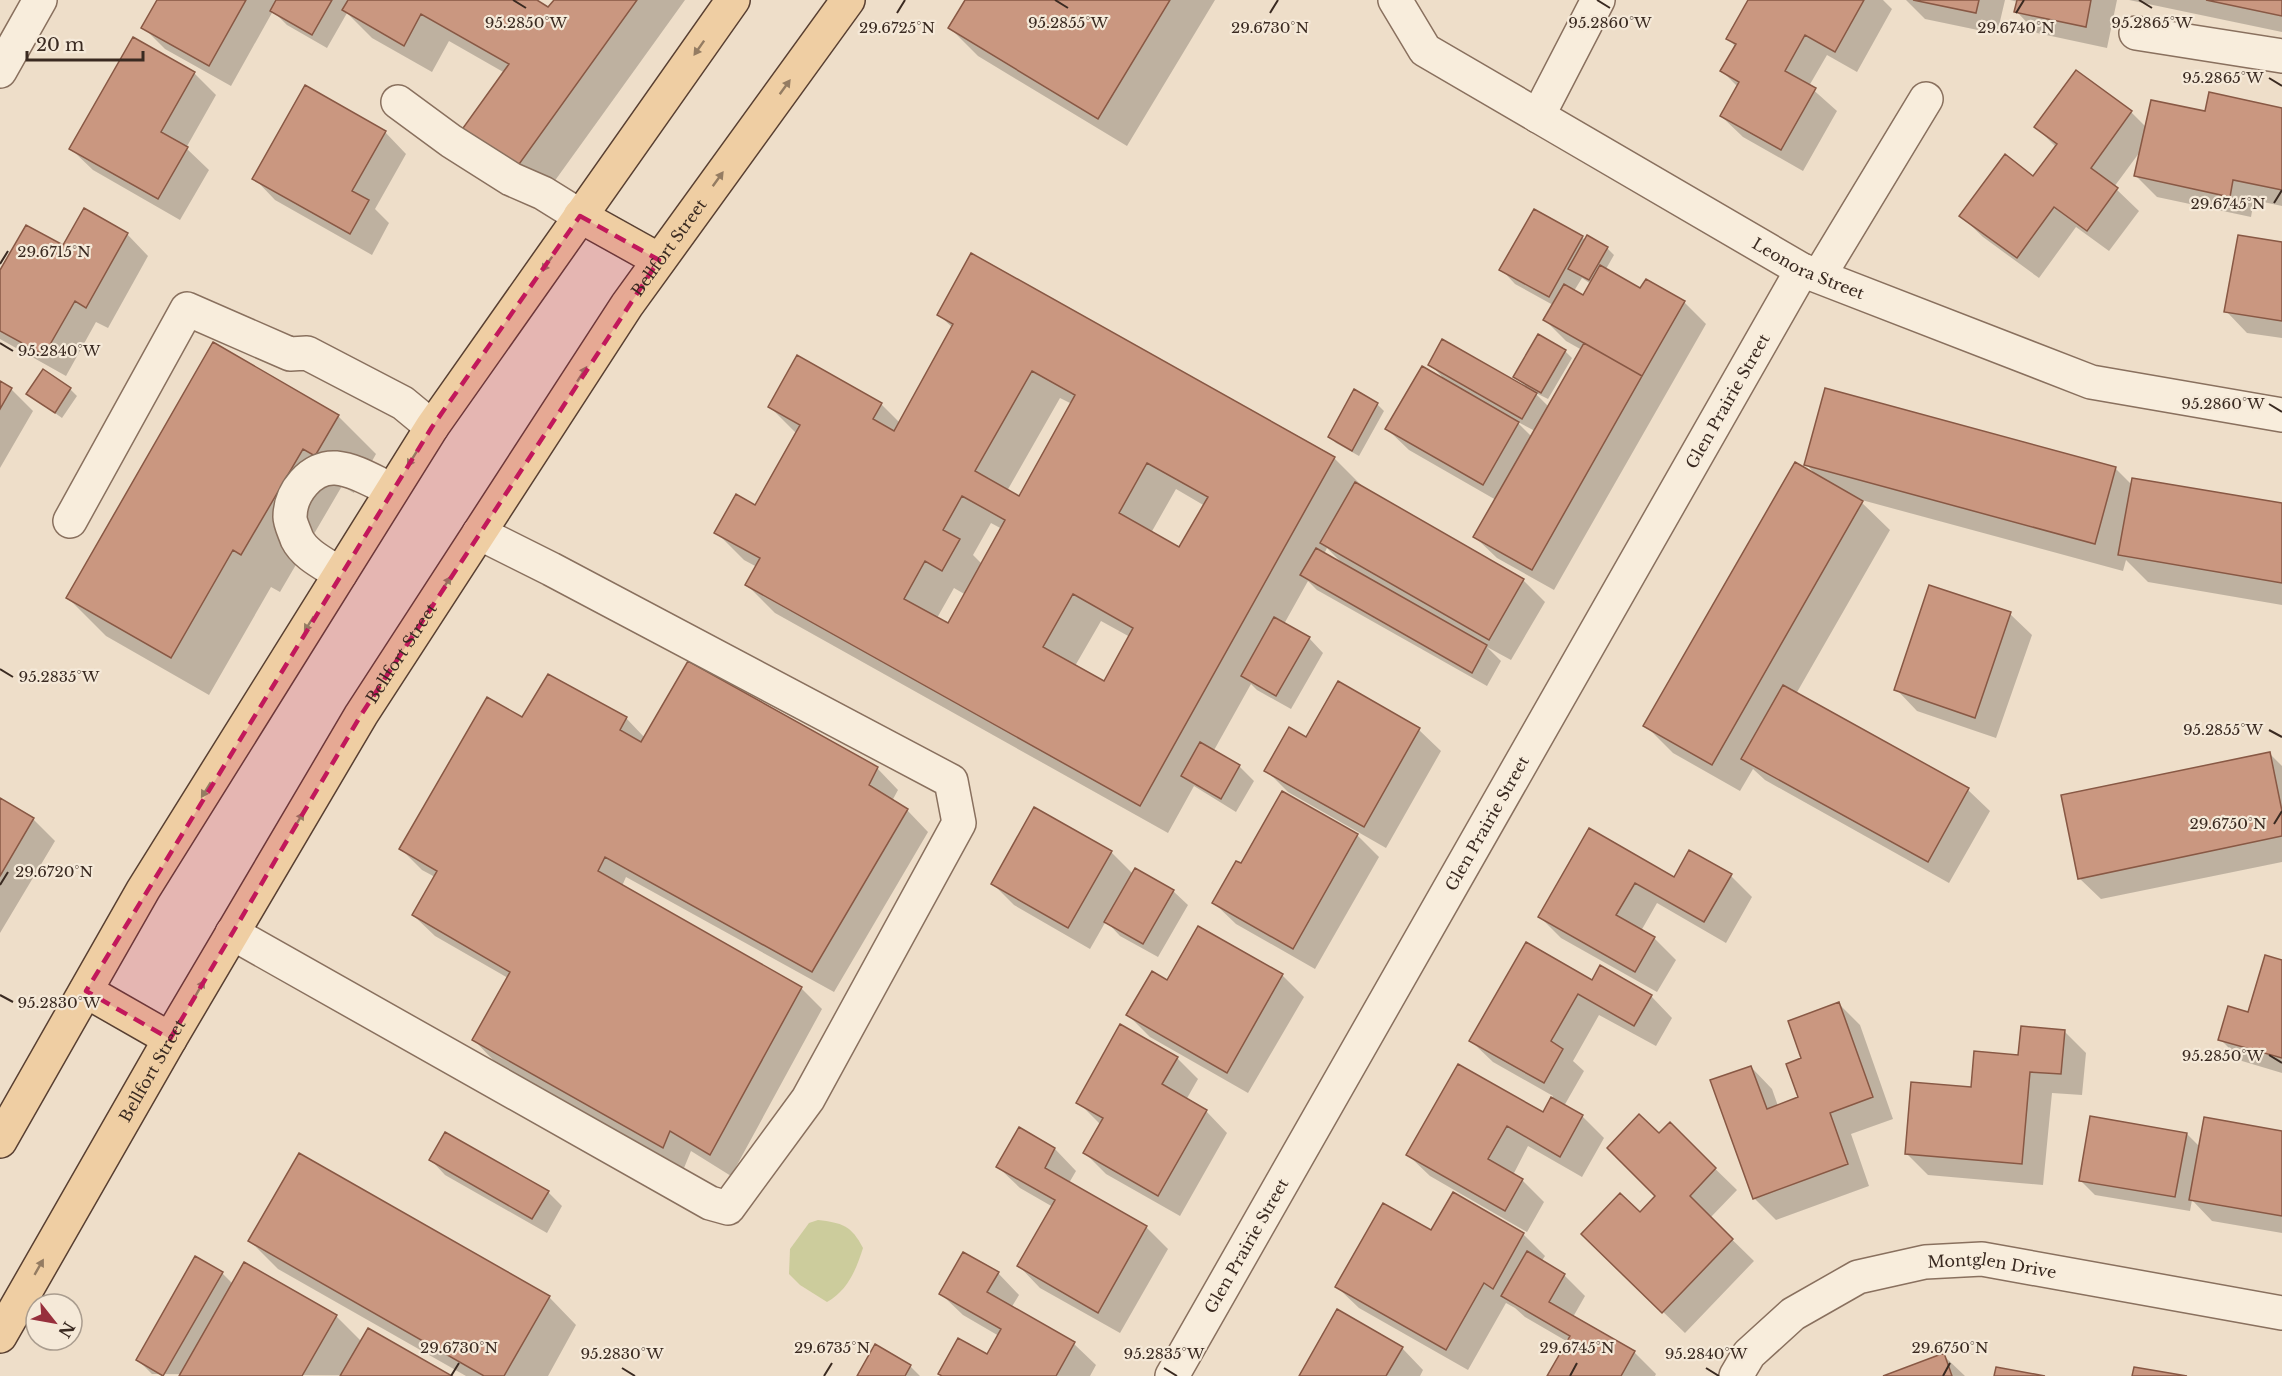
<svg xmlns="http://www.w3.org/2000/svg" width="2282" height="1376" viewBox="0 0 2282 1376" font-family="'Libre Baskerville',serif">
  <style>
    .green { fill: #cccc9c }
    .shadow { fill: #0003; fill-rule: evenodd }
    .building { fill: #ca9780; stroke: #885844; stroke-width: 1.5; fill-rule: evenodd }
    .lines { fill: none; stroke-linecap: round; stroke-linejoin: round }
    .minor-casing { stroke: #89705e; stroke-width: 36 }
    .major-casing { stroke: #583f31; stroke-width: 36 }
    .minor { stroke: #f8eddc; stroke-width: 33 }
    .major { stroke: #efcea3; stroke-width: 33 }
    .oneway { fill: #947c62 }
    .marked { fill: #c2185b; fill-opacity: 0.2; stroke: #c2185b; stroke-width: 4.5; stroke-dasharray: 12 8; stroke-linejoin: round }
    .ticks { fill: none; stroke: #3a2a21; stroke-width: 2 }
    .labels { text-anchor: middle; dominant-baseline: central; stroke-width: 4.5; stroke-linejoin: round; paint-order: stroke }
    .street-label { font-size: 16px; fill: #3a2a21; stroke: #f5e9d8 }
    .ticks-label { font-size: 15px; text-anchor: middle; fill: #3a2a21; stroke: #f5e9d8; stroke-width: 4.5; stroke-linejoin: round; paint-order: stroke }
  </style>
  <rect width="100%" height="100%" fill="#eedec9"/>
  <path class="green" d="M818,1220C842,1223 851,1225 863,1248C856,1270 848,1290 827,1302L800,1285L789,1274L790,1249L809,1223Z"/>
  <path class="shadow" d="M159,0H534L549,9L555,0H685L541,200L488,162L505,73L449,41L432,72L372,38L347,13L327,48L287,25L273,11L231,86L165,49L143,27Z
    M967,0H1215L1127,146L978,56L950,28Z
    M1749,0H1883L1892,9L1857,72L1827,55L1809,86L1837,111L1803,171L1743,137L1721,116L1738,87L1722,71L1736,47L1728,39Z
    M1906,0H2005L1997,34L1925,19Z
    M2010,0H2117L2107,48L2037,33L2016,11L2018,2Z
    M2129,0H2282V32Z
    M133,39L194,73L216,95L186,148L209,170L180,220L93,170L71,149Z
    M2282,109V206L2254,200L2251,217L2157,197L2136,176L2142,149L2114,187L2139,211L2109,251L2076,227L2039,278L1983,237L1961,216L2034,178L2056,147L2036,127L2131,112L2146,127L2206,113Z
    M385,132L406,154L375,209L389,223L372,255L275,200L254,178Z
    M1535,211L1586,240L1607,248L1614,255L1606,269L1641,290L1646,281L1684,302L1706,324L1554,590L1497,558L1475,537L1496,500L1409,450L1387,429L1446,381L1430,364L1525,386L1515,377L1538,336L1565,351L1572,358L1548,399L1534,392L1549,407L1582,350L1566,341L1545,320L1553,305L1515,284L1501,269ZM1582,278L1591,284L1584,297L1574,291ZM1516,421L1535,431L1532,437Z
    M127,234L148,256L108,328L96,322L66,376L0,339V274L63,248Z
    M2282,243V338L2247,333L2226,311Z
    M939,315L1334,458L1362,486L1361,488L1523,580L1545,602L1511,660L1487,647L1501,661L1487,686L1317,590L1308,581L1284,624L1309,638L1323,653L1291,709L1257,690L1251,684L1213,752L1239,766L1254,781L1236,812L1194,786L1168,833L775,613L747,585L757,567L744,560L716,532L755,507L797,434L770,407L881,404L900,423L953,328ZM1060,398L1072,404L1020,498L1007,491ZM1176,489L1205,506L1180,549L1151,533ZM991,523L1002,529L982,564L973,555ZM1327,548L1343,564L1324,554ZM954,588L966,595L949,625L937,618ZM1101,621L1130,637L1104,683L1075,666Z
    M0,383L11,389L33,411L0,468Z
    M70,389L77,396L62,418L28,394Z
    M1377,404L1384,411L1359,456L1336,443L1330,437Z
    M338,416L376,454L354,493L342,486L280,592L271,587L209,695L106,636L68,598Z
    M1806,464L2115,468L2132,485L2282,505V605L2148,582L2126,560L2123,571L1858,499L1890,530L1796,694L1968,790L1990,811L1949,883L1765,780L1753,769L1740,791L1673,753L1645,725L1817,476Z
    M1930,587L2010,614L2032,635L1996,738L1917,711L1896,689Z
    M1339,684L1419,730L1441,751L1386,848L1288,792L1266,770L1307,739Z
    M626,718L645,738L877,768L898,790L892,801L907,810L928,832L834,992L626,877L622,886L801,988L822,1009L731,1176L691,1151L684,1168L495,1062L474,1040L508,978L435,936L413,915L435,877L422,870L401,849L522,719Z
    M2270,754L2282,766V862L2101,899L2079,878Z
    M1282,793L1357,835L1379,857L1315,969L1236,924L1214,903L1241,865Z
    M0,799L33,819L55,841L0,933Z
    M1035,809L1111,852L1133,874L1173,891L1188,905L1158,957L1120,936L1106,921L1090,949L1014,905L992,883Z
    M1590,830L1675,879L1731,876L1752,897L1726,943L1657,903L1641,931L1654,938L1676,960L1657,992L1561,938L1540,917Z
    M2282,961V1073L2242,1061L2220,1039L2249,1014Z
    M1282,975L1304,997L1248,1093L1150,1037L1128,1015L1167,982Z
    M1592,982L1651,996L1672,1018L1656,1046L1599,1015L1573,1061L1584,1071L1564,1106L1582,1116L1604,1138L1582,1177L1528,1146L1513,1175L1522,1180L1544,1202L1527,1232L1430,1176L1408,1155L1543,1114L1553,1096L1493,1062L1471,1041Z
    M1839,1004L1860,1025L1893,1119L1851,1134L1869,1186L1776,1220L1755,1199L1712,1081L1751,1067L1772,1089L1778,1106L1800,1098L1803,1059Z
    M2065,1032L2086,1053L2082,1095L2052,1093L2043,1185L1928,1175L1906,1153L1973,1089L2019,1057Z
    M1177,1058L1198,1079L1186,1100L1206,1111L1227,1133L1180,1216L1106,1174L1084,1152L1101,1125L1078,1102Z
    M1670,1125L1737,1190L1710,1218L1754,1261L1685,1333L1604,1255L1657,1196L1659,1136Z
    M1020,1129L1055,1149L1076,1171L1069,1183L1146,1227L1168,1249L1120,1333L1040,1288L1019,1266L1053,1207L1020,1188L998,1167Z
    M2282,1132V1233L2212,1221L2192,1200L2190,1211L2095,1195L2080,1180L2187,1134L2200,1147Z
    M431,1160L548,1192L562,1206L547,1233L445,1175Z
    M1453,1194L1523,1234L1545,1256L1541,1262L1564,1275L1585,1296L1573,1317L1634,1352L1656,1374L1655,1376H1549L1568,1342L1525,1317L1515,1308L1506,1303L1468,1370L1359,1308L1337,1287L1431,1232Z
    M250,1241L549,1297L576,1325L548,1376H466L278,1269Z
    M222,1273L233,1284L336,1316L362,1342L449,1376L152,1374L138,1360Z
    M998,1273L1019,1295L1011,1308L1074,1344L1096,1365L1090,1376H942L987,1356L999,1336L963,1315L941,1294Z
    M1402,1348L1423,1370L1420,1376H1300Z
    M1943,1355L1965,1376H1887Z
    M910,1366L920,1376H859Z"/>
  <path class="building" d="M157,0H246L209,66L141,28Z
    M276,0H332L312,35L270,11Z
    M348,0H537L548,7L554,0H637L512,174L458,135L509,64L421,14L404,46L342,10Z
    M965,0H1170L1098,119L948,28Z
    M1748,0H1864L1835,52L1805,35L1785,71L1816,88L1781,150L1720,116L1739,82L1720,71L1736,44L1726,39Z
    M1913,0H1979L1976,13Z
    M2017,0H2091L2086,27L2014,12Z
    M2206,0H2282V16Z
    M133,37L195,72L161,132L188,147L158,199L69,149Z
    M2076,70L2132,111L2091,168L2118,188L2087,231L2054,207L2017,258L1959,216L2005,154L2033,176L2057,144L2034,127Z
    M305,85L386,131L352,191L369,200L350,234L252,179Z
    M2209,92L2282,108V190L2233,180L2230,197L2134,176L2151,100L2205,111Z
    M84,208L128,233L86,308L75,301L44,355L0,331V270L26,225L63,245Z
    M1534,209L1583,236L1549,297L1499,270Z
    M1587,235L1608,247L1589,280L1568,269Z
    M2238,235L2282,242V321L2224,312Z
    M971,253L1335,457L1140,806L745,585L760,558L714,533L736,494L755,505L800,425L768,407L797,355L882,403L873,419L894,431L953,324L937,315ZM1032,371L1075,395L1019,496L975,471ZM1147,463L1208,497L1179,547L1119,513ZM962,496L1005,520L948,623L904,599L925,561L942,571L960,539L943,530ZM1073,594L1133,628L1104,681L1043,647Z
    M1600,265L1640,288L1646,279L1685,301L1642,376L1543,320L1564,284L1583,295Z
    M1538,334L1566,350L1541,393L1513,377Z
    M1442,339L1537,393L1522,419L1428,365Z
    M213,342L339,415L315,456L303,449L241,555L233,550L171,658L66,598Z
    M1584,343L1642,376L1532,570L1473,537Z
    M1422,366L1519,422L1483,485L1385,429Z
    M43,369L71,388L55,413L26,394Z
    M0,381L12,388L0,409Z
    M1825,388L2116,467L2095,544L1804,465Z
    M1354,389L1378,403L1352,451L1328,437Z
    M1795,462L1863,501L1712,765L1643,726Z
    M2132,478L2282,503V583L2118,555Z
    M1355,482L1524,579L1489,640L1320,543Z
    M1316,548L1487,645L1472,673L1300,575Z
    M1929,585L2011,612L1975,718L1894,690Z
    M1274,617L1310,637L1276,696L1241,676Z
    M688,661L878,767L869,785L908,809L812,972L605,857L598,871L802,987L710,1155L670,1131L663,1148L472,1040L510,972L412,915L437,871L399,849L487,697L522,717L548,674L627,717L620,730L641,742Z
    M1338,681L1420,728L1364,827L1264,771L1289,727L1306,737Z
    M1783,685L1969,788L1928,862L1741,759Z
    M1200,742L1240,765L1221,799L1181,776Z
    M2270,752L2282,811V836L2078,879L2061,795Z
    M1282,791L1358,834L1293,949L1212,903L1236,861L1241,863Z
    M0,798L34,818L0,876Z
    M1034,807L1112,851L1068,928L991,884Z
    M1589,828L1674,877L1689,850L1732,874L1704,922L1635,883L1616,915L1655,937L1635,972L1538,917Z
    M1135,868L1174,890L1143,944L1104,922Z
    M1198,926L1283,974L1227,1073L1126,1015L1152,971L1167,980Z
    M1526,942L1592,980L1600,965L1652,995L1634,1026L1578,994L1551,1041L1563,1049L1544,1083L1469,1041Z
    M2265,955L2282,960V1058L2218,1040L2228,1006L2248,1012Z
    M1839,1002L1873,1097L1830,1113L1848,1164L1753,1199L1710,1080L1751,1066L1767,1109L1798,1097L1786,1064L1801,1058L1788,1021Z
    M1120,1024L1178,1057L1162,1084L1207,1110L1158,1196L1083,1153L1103,1118L1076,1103Z
    M2021,1026L2065,1030L2061,1074L2030,1072L2022,1164L1905,1154L1911,1082L1971,1087L1974,1051L2018,1055Z
    M1458,1064L1543,1112L1551,1097L1583,1115L1560,1157L1507,1126L1488,1159L1523,1179L1505,1211L1406,1155Z
    M1639,1114L1659,1133L1670,1122L1716,1168L1690,1196L1733,1239L1662,1313L1581,1234L1620,1193L1640,1212L1655,1196L1607,1148Z
    M2090,1116L2187,1133L2175,1197L2079,1181Z
    M2204,1117L2282,1131V1216L2189,1200Z
    M1019,1127L1055,1148L1045,1168L1147,1226L1098,1313L1017,1266L1055,1200L996,1167Z
    M445,1132L549,1191L532,1219L429,1160Z
    M299,1153L550,1296L504,1376H484L248,1241Z
    M1453,1192L1524,1233L1493,1289L1484,1283L1446,1350L1335,1287L1383,1203L1431,1230Z
    M1527,1251L1565,1274L1549,1302L1635,1351L1621,1376H1547L1570,1336L1501,1296Z
    M963,1252L999,1272L987,1292L1075,1342L1056,1376H942L938,1374L958,1338L987,1354L1001,1329L939,1294Z
    M195,1256L223,1272L163,1376L136,1360Z
    M244,1262L337,1315L302,1376H179Z
    M1337,1309L1403,1347L1386,1376H1299Z
    M368,1328L452,1376H340Z
    M875,1344L911,1365L905,1376H857Z
    M1944,1353L1952,1376H1883Z
    M1996,1367L2045,1376H1994Z
    M2134,1367L2187,1376H2132Z"/>
  <g class="lines">
    <defs>
      <g id="minor">
        <path id="s1" d="M1395,0L1425,50L1802,270L2091,382L2282,415"/>
        <path d="M2136,33L2282,56"/>
        <path d="M0,71L40,0"/>
        <path d="M398,102L451,141L511,179L543,193L580,216"/>
        <path d="M1538,116L1598,0"/>
        <path d="M1819,276L1926,99"/>
        <path d="M70,521L187,309L290,354L307,353L403,403L432,427"/>
        <path d="M340,574C325,564 305,555 297,539C295,533 290,523 290,517C290,493 311,466 336,468C356,470 374,482 392,490"/>
        <path d="M232,933L710,1203L728,1208L808,1099L959,823L951,781L551,569L479,533"/>
        <path id="s2" d="M1172,1376L1802,270"/>
        <path id="s3" d="M1736,1376L1749,1354L1793,1314L1858,1277L1925,1262L1982,1259L2282,1313"/>
      </g>
      <g id="major">
        <path d="M580,216L659,260"/>
        <path d="M86,991L170,1039"/>
        <path d="M0,1141L143,890L432,427L733,0"/>
        <path id="s4" d="M0,1336L170,1039L361,715L627,305L848,0"/>
      </g>
    </defs>
    <use href="#minor" class="minor-casing"/>
    <use href="#major" class="major-casing"/>
    <use href="#minor" class="minor"/>
    <use href="#major" class="major"/>
  </g>
  <defs><path id="oneway-solid" d="M-6-.8H1V-3.2L6.5 0L1 3.2V.8H-6Z" transform="scale(1.5)"/></defs>
  <g class="oneway">
    <use href="#oneway-solid" transform="translate(699 48) rotate(125)"/>
    <use href="#oneway-solid" transform="translate(785 87) rotate(-54)"/>
    <use href="#oneway-solid" transform="translate(718 179) rotate(-54)"/>
    <use href="#oneway-solid" transform="translate(547 264) rotate(125)"/>
    <use href="#oneway-solid" transform="translate(582 374) rotate(-57)"/>
    <use href="#oneway-solid" transform="translate(412 459) rotate(122)"/>
    <use href="#oneway-solid" transform="translate(446 584) rotate(-57)"/>
    <use href="#oneway-solid" transform="translate(309 624) rotate(122)"/>
    <use href="#oneway-solid" transform="translate(206 790) rotate(122)"/>
    <use href="#oneway-solid" transform="translate(299 820) rotate(-59)"/>
    <use href="#oneway-solid" transform="translate(200 988) rotate(-60)"/>
    <use href="#oneway-solid" transform="translate(39 1267) rotate(-60)"/>
  </g>
  <path class="marked" d="M580,216L659,260L361,715L170,1039L86,991L432,427Z"/>
  <path class="ticks" d="M513,0L526,8M1055,0L1068,8M1597,0L1610,8M2139,0L2152,8M897,13L905,0M1270,13L1278,0M2016,13L2024,0M2269,78L2282,86M2274,203L2282,190M0,264L8,251M0,343L13,351M2269,404L2282,412M0,669L13,677M2269,730L2282,737M2274,824L2282,811M0,885L8,872M0,995L13,1002M2269,1055L2282,1063M622,1368L635,1376M1164,1368L1177,1376M1706,1368L1719,1376M451,1376L459,1363M824,1376L832,1363M1570,1376L1577,1363M1943,1376L1950,1363"/>
  <g class="labels">
    <g class="street-label">
      <text stroke="none"><textPath href="#s4" startOffset="1278">Bellfort Street</textPath></text>
      <text stroke="none"><textPath href="#s1" startOffset="500">Leonora Street</textPath></text>
      <text stroke="none"><textPath href="#s2" startOffset="1122">Glen Prairie Street</textPath></text>
      <text stroke="none"><textPath href="#s4" startOffset="792">Bellfort Street</textPath></text>
      <text stroke="none"><textPath href="#s2" startOffset="636">Glen Prairie Street</textPath></text>
      <text stroke="none"><textPath href="#s4" startOffset="306">Bellfort Street</textPath></text>
      <text stroke="none"><textPath href="#s2" startOffset="150">Glen Prairie Street</textPath></text>
      <text stroke="none"><textPath href="#s3" startOffset="296">Montglen Drive</textPath></text>
    </g>
  </g>
  <g class="ticks-label">
    <text x="526" y="28">95.2850°W</text>
    <text x="1068" y="28">95.2855°W</text>
    <text x="1610" y="28">95.2860°W</text>
    <text x="2152" y="28">95.2865°W</text>
    <text x="897" y="33">29.6725°N</text>
    <text x="1270" y="33">29.6730°N</text>
    <text x="2016" y="33">29.6740°N</text>
    <text x="2223" y="83">95.2865°W</text>
    <text x="2228" y="209">29.6745°N</text>
    <text x="54" y="257">29.6715°N</text>
    <text x="59" y="356">95.2840°W</text>
    <text x="2223" y="409">95.2860°W</text>
    <text x="59" y="682">95.2835°W</text>
    <text x="2223" y="735">95.2855°W</text>
    <text x="2228" y="829">29.6750°N</text>
    <text x="54" y="877">29.6720°N</text>
    <text x="59" y="1008">95.2830°W</text>
    <text x="2223" y="1061">95.2850°W</text>
    <text x="459" y="1353">29.6730°N</text>
    <text x="832" y="1353">29.6735°N</text>
    <text x="1577" y="1353">29.6745°N</text>
    <text x="1950" y="1353">29.6750°N</text>
    <text x="622" y="1359">95.2830°W</text>
    <text x="1164" y="1359">95.2835°W</text>
    <text x="1706" y="1359">95.2840°W</text>
  </g>
  <g transform="translate(54 1322) rotate(121)"><circle r="28" fill="#f5e9d8" stroke="#aa9d8f" stroke-width="1.5"/>
  <path d="M0-4.5L10 22L0 15L-10 22Z" fill="#972f3c"/>
  <text y="-9" font-size="16" font-weight="bold" text-anchor="middle" fill="#3a2a21">N</text>
  </g>
  <path d="M27 51v9h116v-9" fill="none" stroke="#3a2a21" stroke-width="3"/>
  <text x="36" y="51" font-size="18" fill="#3a2a21" stroke="#f5e9d8" stroke-width="4.5" paint-order="stroke">20 m</text>
</svg>
